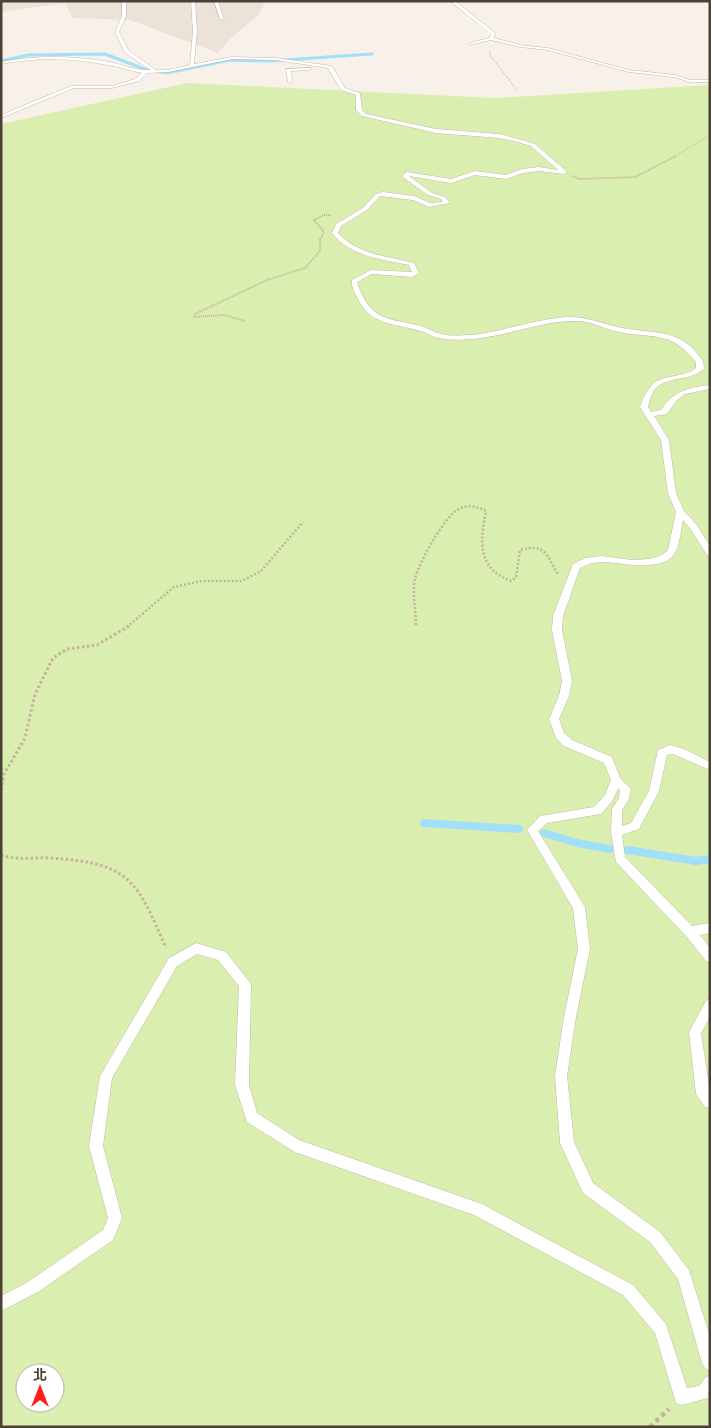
<svg xmlns="http://www.w3.org/2000/svg" width="711" height="1428" viewBox="0 0 711 1428" font-family="Overpass,'Noto Sans TC',sans-serif">
  <style>
    .residential { fill: #ebe2d8 }
    .green { fill: #daefaf; fill-rule: evenodd }
    .lines { fill: none; stroke-linecap: round; stroke-linejoin: round }
    .stream-far1 { stroke: #a1e0f9; stroke-width: 3 }
    .stream { stroke: #a1e0f9; stroke-width: 8 }
    .lane-casing { stroke: #c4b8ab; stroke-width: 1 }
    .path-far4 { stroke: #c7b29b; stroke-width: 1; stroke-dasharray: 1 1; stroke-linecap: butt }
    .path-far3 { stroke: #c7b29b; stroke-width: 2; stroke-dasharray: 1 1; stroke-linecap: butt }
    .path-far2 { stroke: #c7b29b; stroke-width: 2.5; stroke-dasharray: 2 2; stroke-linecap: butt }
    .path-far1 { stroke: #c7b29b; stroke-width: 3; stroke-dasharray: 2.5 2.5; stroke-linecap: butt }
    .path { stroke: #c7b29b; stroke-width: 4.5; stroke-dasharray: 4 4; stroke-linecap: butt }
    .lane { fill: #fff; fill-rule: evenodd }
  </style>
  <rect width="100%" height="100%" fill="#f7f1ea"/>
  <path class="residential" d="M1,1H266L258,15L231,38L218,53L130,20L73,18L65,3L1,12Z"/>
  <path class="green" d="M187,83L496,98L710,85V1427H1V124ZM25,1373H55V1403H25Z"/>
  <g class="lines">
    <path class="stream-far1" d="M1,61L28,55L105,54L147,70L167,73L230,60L270,61L372,54"/>
    <path class="stream" d="M424,823L519,829
      M544,833L577,843L610,849
      M628,850L696,861L710,859"/>
    <defs>
      <path id="lane" d="M122,1H126V16L119,32L129,51L156,70H168L190,65L193,31L191,1H195L197,31L194,64L232,57L276,58L332,66L345,88L360,93L362,110L366,114L436,129L499,134L522,140L535,144L566,171V173L564,174L539,171L523,173L506,179L475,175L451,183L409,176L432,193L445,197L450,203L429,207L413,200L380,196L367,210L341,226L338,233C358,255 387,256 414,263L419,273L412,277L372,274L357,282C369,318 383,318 417,325C427,327 436,334 446,335C487,339 526,320 566,317C587,316 603,324 622,328C649,333 677,329 696,352C701,358 704,361 704,369C690,382 663,375 653,392C651,396 649,402 648,407L651,412L661,410C675,390 687,388 710,385V389L685,394L676,401L667,414L654,416L669,440L676,493L684,511L696,524L710,546V556L707,555L690,528L683,520C681,529 680,542 676,551C666,574 620,562 602,562C594,562 587,564 580,568L563,616L562,630L572,681L569,696L559,719L564,733L572,740L612,757L620,778L631,789L629,799L622,810V826L631,823L649,791L658,750L670,745L684,749L710,762V770L673,754L667,755L659,791L639,829L622,835L625,857L692,926L710,923V933L700,935L710,948V962L706,961L686,936L616,862L611,832L612,809L619,798L620,790L618,788L613,800L601,814L547,823L538,831L585,907L590,949L576,1017L567,1076L574,1142L593,1183L660,1232L689,1270L710,1337V1371L705,1368L702,1363L678,1279L650,1242L583,1193L560,1143L555,1076L564,1017L578,949L573,908L527,830L540,816L594,807L605,795L611,780L604,763L564,746L556,738L549,719L559,696L562,681L552,630L553,616L573,564L585,558L602,556L632,560L650,559L662,555L668,550L676,512L668,493L661,440L640,407C653,371 663,382 692,371L696,368V362C669,328 651,340 615,331C602,328 591,321 578,321C545,320 513,334 481,338C466,340 449,341 435,337C429,335 424,331 417,330C392,323 370,325 357,297C354,292 351,285 352,280L371,270L412,272L409,265C381,259 351,257 332,233L336,224L363,208L376,194L383,192L414,196L430,203L443,202L441,199L428,195L403,177V175L407,172L451,179L475,171L506,175L522,169L539,167L558,170L531,146L518,142L499,138L436,133L362,116L356,110V95L341,90L328,68L276,60L232,59L168,72L147,73L139,81L112,88H74L1,118V115L71,86H112L135,79L142,73C131,71 120,67 108,65C73,58 37,57 1,64V62C36,55 70,56 105,61C121,64 135,71 151,70L125,53L115,32L122,16Z
        M214,1H218L224,20L220,19Z
        M450,1H455L495,33L494,38L520,45L548,48L629,70L675,75L690,80H710V82H690L674,77L629,72L548,50L520,47L491,40L469,45V43L489,38L491,34Z
        M311,68L309,70L291,71L292,82L290,83L288,82L286,69Z
        M196,943L226,952L251,984L249,1085L257,1113L299,1140L482,1204L633,1285L666,1324L687,1388L699,1386L705,1378L710,1375L708,1398L682,1405L676,1403L655,1333L623,1295L474,1215L295,1152L247,1122L235,1085L239,986L218,960L197,954L177,966L112,1078L103,1146L122,1218L113,1240L38,1292L1,1311V1296L28,1282L103,1230L108,1218L89,1146L100,1076L169,958Z
        M710,999V1017L701,1033L710,1092V1108L705,1107L696,1094L689,1032L706,1001Z"/>
    </defs>
    <use href="#lane" class="lane-casing"/>
    <path class="path-far4" d="M490,51V55L516,89
      M674,157L710,135"/>
    <path class="path-far3" d="M572,176L580,179L635,177L676,156
      M245,321L224,315L194,317L195,314L267,280L305,268L320,251V240L324,232L314,220L324,215H331"/>
    <path class="path-far2" d="M416,625C416,610 412,594 415,579C418,564 444,518 457,510C466,504 477,506 486,511C480,542 477,568 511,581L516,577L520,550C546,543 546,555 558,574
      M127,627L174,587L202,581H242L261,571L303,522"/>
    <path class="path-far1" d="M1,790L4,774L25,738L35,694L53,658L67,649L97,645L129,626
      M1,855C18,861 33,857 50,858C130,863 136,879 166,948"/>
    <path class="path" d="M650,1427L669,1409"/>
    <use href="#lane" class="lane"/>
  </g>
  <rect width="711" height="1428" fill="none" stroke="#4c4137" stroke-width="5"/>
  <g transform="translate(40 1388)"><circle r="24" fill="#ffffff" stroke="#b7b3af"/>
  <path d="M0-4L9 19L0 12L-9 19Z" fill="#ff1e19"/>
  <text y="-8" font-size="14" font-weight="bold" text-anchor="middle" fill="#4c4137">北</text>
  </g>
</svg>
